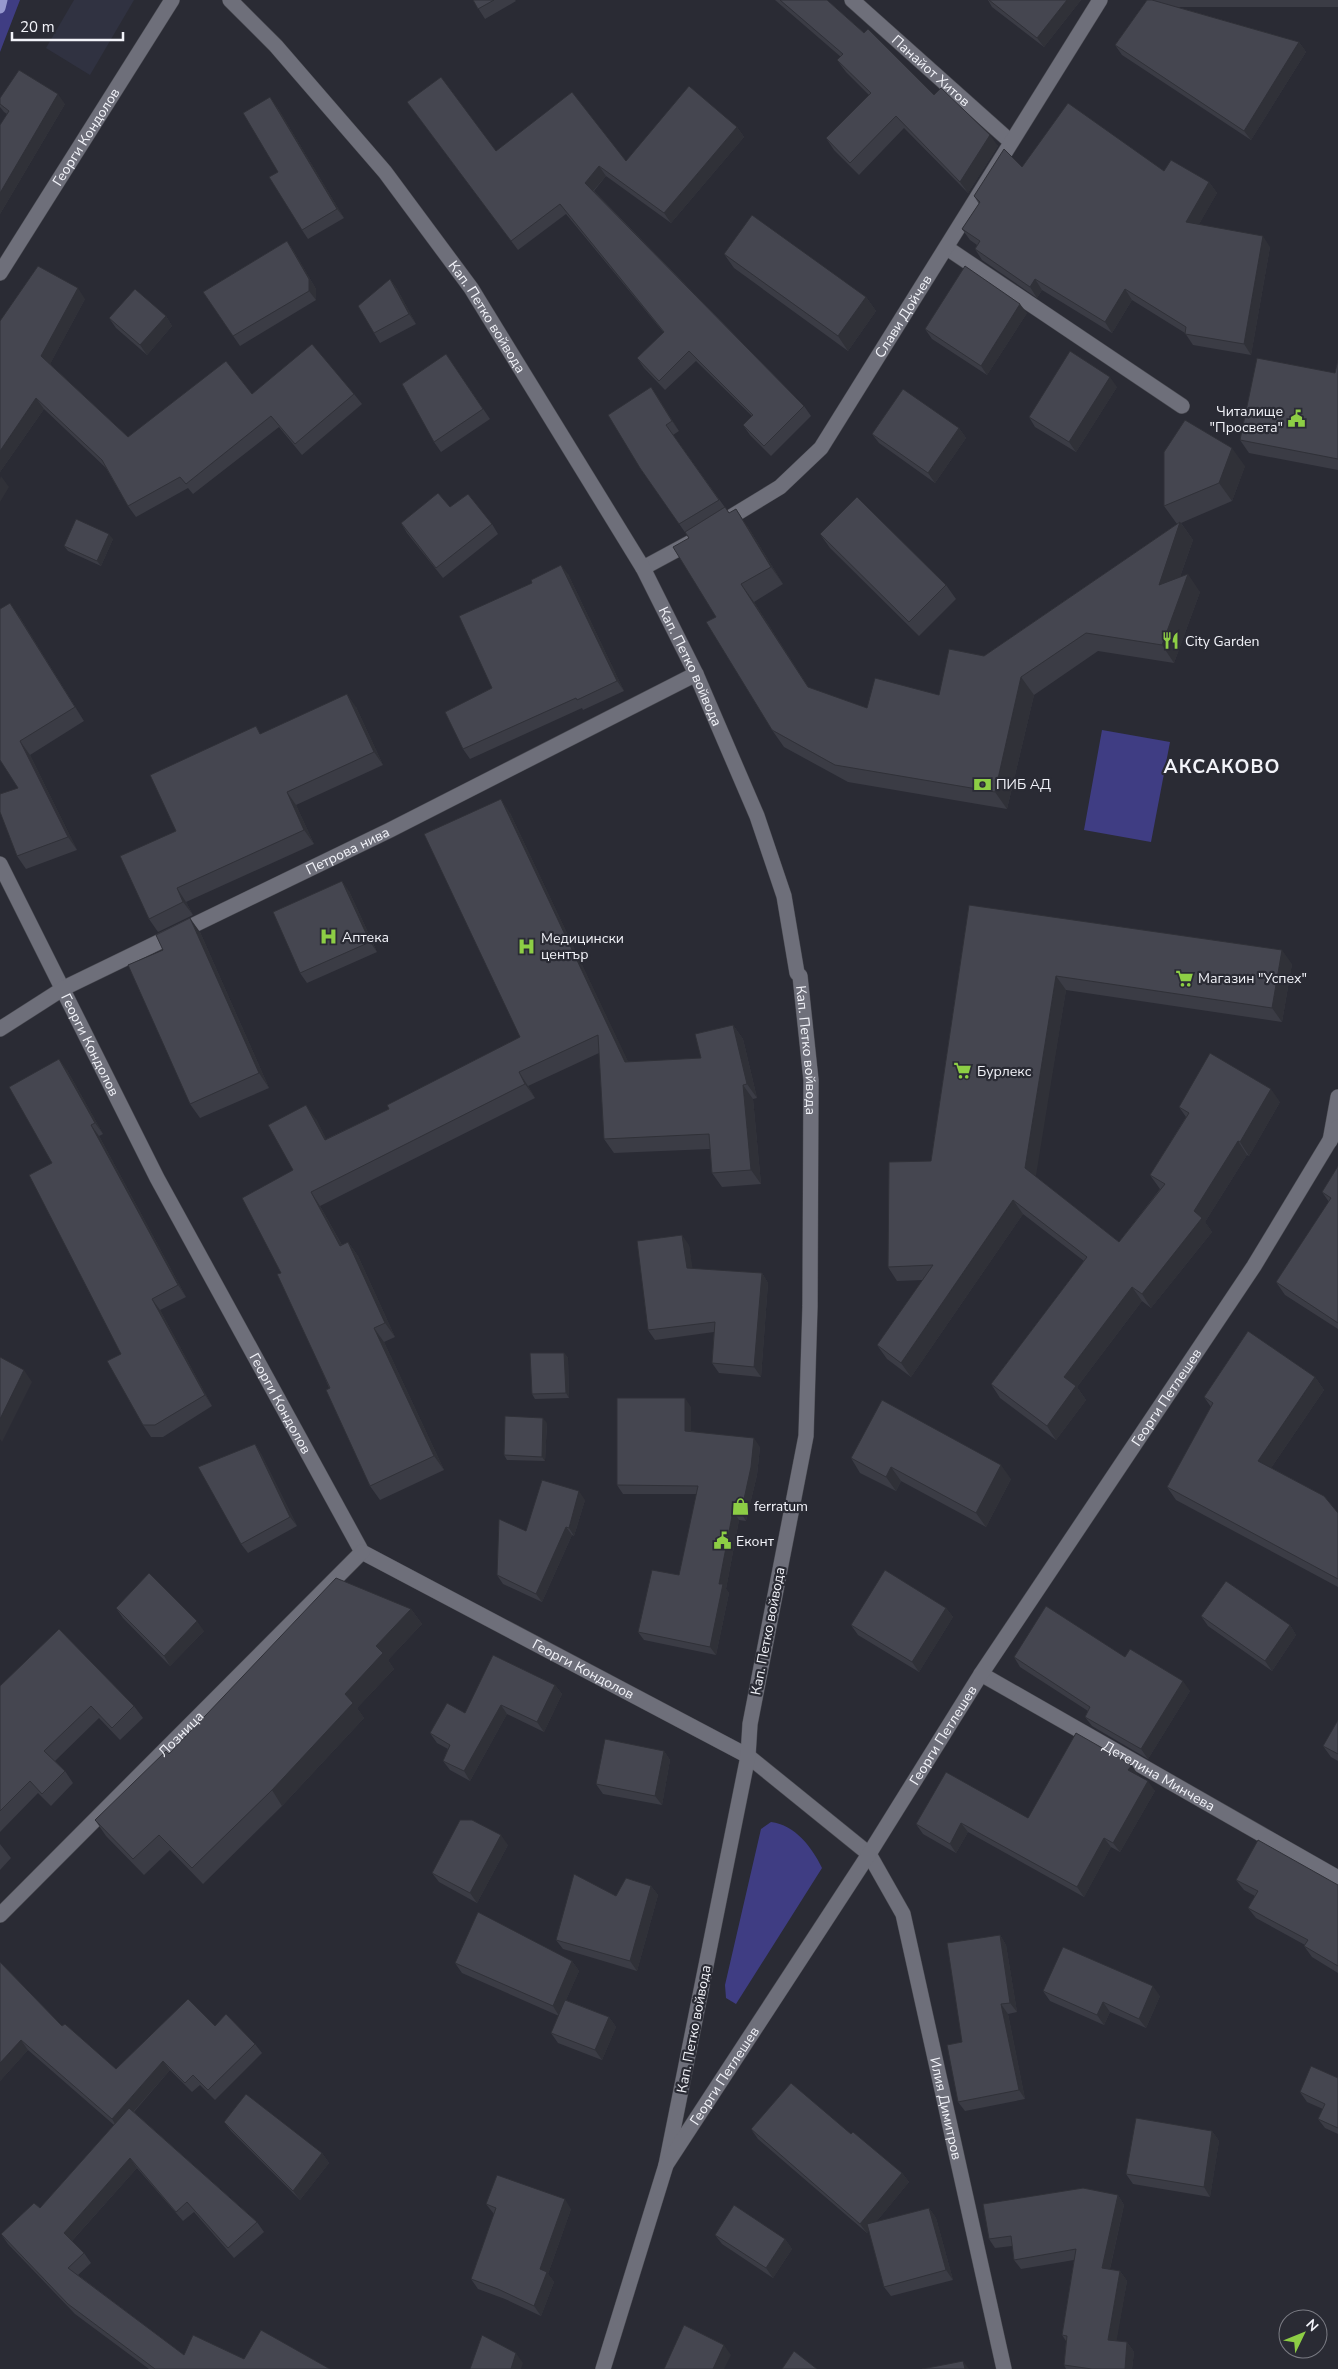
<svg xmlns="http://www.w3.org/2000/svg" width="1338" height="2369" viewBox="0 0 1338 2369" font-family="'Nunito Sans',sans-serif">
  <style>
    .built { fill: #303241 }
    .green { fill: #3f3d83 }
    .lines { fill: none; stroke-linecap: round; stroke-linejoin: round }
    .stream { stroke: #9698ce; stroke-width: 11 }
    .lane-casing { stroke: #484950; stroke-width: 16 }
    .street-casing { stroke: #484950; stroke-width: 16 }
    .secondary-casing { stroke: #484950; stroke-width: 16 }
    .lane { stroke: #6e6f7a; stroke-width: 15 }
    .street { stroke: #6e6f7a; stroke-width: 15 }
    .secondary { stroke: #6e6f7a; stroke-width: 15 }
    .wall { fill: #3b3c45 }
    .shaded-wall { fill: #303138 }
    .building { fill: #454650; stroke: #303138 }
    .labels { text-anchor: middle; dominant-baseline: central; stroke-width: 4.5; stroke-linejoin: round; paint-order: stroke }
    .street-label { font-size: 14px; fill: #f2f3f9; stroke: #2a2b34 }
    .poi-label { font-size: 14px; fill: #f2f3f9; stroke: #2a2b34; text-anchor: start }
    .district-label { font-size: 19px; font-weight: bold; letter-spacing: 1px; fill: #f2f3f9; stroke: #2a2b34 }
  </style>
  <rect width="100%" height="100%" fill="#2a2b34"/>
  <path class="built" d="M74,0H134L90,75L46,48Z"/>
  <path class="green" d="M0,0H20L0,52Z
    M1102,730L1170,742L1151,842L1084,830Z
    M771,1822C795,1825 812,1847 822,1868L736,2004L726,1998L725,1985L761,1829Z"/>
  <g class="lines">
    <path class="stream" d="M0,8L2,0"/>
    <defs>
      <path id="lane" d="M1330,1141L1338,1097"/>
      <g id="street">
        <path id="s1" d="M852,0L1011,142"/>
        <path d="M947,248L1182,406"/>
        <path id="s2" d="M0,273L172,0"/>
        <path id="s3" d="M721,523L780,487L821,448L1100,0"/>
        <path d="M643,568L693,541"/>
        <path id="s4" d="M0,864L157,1178L362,1552L748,1756L869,1854L903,1914L1004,2369"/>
        <path id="s5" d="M0,1029L64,988L390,830L696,674"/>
        <path id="s6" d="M981,1674L1338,1878"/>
        <path id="s7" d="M0,1915L362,1552"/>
      </g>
      <g id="secondary">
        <path id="s8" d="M230,0L276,46L385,172L471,288L643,568L696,674L757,816L784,896L797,973L800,976L811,1080L810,1306L806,1436L750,1724L748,1756L666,2165"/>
        <path id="s9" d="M603,2369L666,2165L869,1854L981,1674L1254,1266L1338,1127"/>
      </g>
    </defs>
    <use href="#lane" class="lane-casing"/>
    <use href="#street" class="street-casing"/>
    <use href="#secondary" class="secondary-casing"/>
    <use href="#lane" class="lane"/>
    <use href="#street" class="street"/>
    <use href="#secondary" class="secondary"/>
  </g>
  <path class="wall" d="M473,0H515L516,1L485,19Z
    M775,0H827L934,95L998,146L968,193L904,128L859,175L834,150L826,138L869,95L846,72L837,60L841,57Z
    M988,0H1081L1044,47L992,7Z
    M1147,0H1338V7H1177L1299,42L1306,52L1251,140L1122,55L1115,45Z
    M0,98L65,104L0,214V125L7,114L4,112L0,107Z
    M407,102L496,151L626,161L737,127L744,137L671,223L606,176L594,191L804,406L811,416L771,456L750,435L743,425L752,416L696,361L665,390L644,368L637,358L664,333L566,214L518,250Z
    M277,107L344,218L308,239L302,230L278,172Z
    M1022,167L1164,171L1209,182L1217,193L1199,224L1270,247L1251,355L1193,345L1185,333L1132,300L1112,333L1042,290L1037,298L982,260L975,249L977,245L970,240L962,229L979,204L974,196Z
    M287,241L293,250L316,289V300L240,346L203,292Z
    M724,254L866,297L876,311L848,351L734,268Z
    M390,279L397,289L416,324L380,343L374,333Z
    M85,299L50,364L128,437L252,394H354L362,404L302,455L279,427L193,494L188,488L136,517L128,506L106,468L44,409L0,472V321Z
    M1027,313L987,375L932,339L925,329Z
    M166,316L172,326L147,355L116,328L109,318Z
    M446,354L490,419L441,452L434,442Z
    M1338,360V470L1249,453L1240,440L1335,373Z
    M651,387L679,431L673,435L729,513L748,527L783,584L754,602L809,688L867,708L939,695L984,656L1177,524L1164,506L1245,466L1232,501L1181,523L1193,540L1180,577L1200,592L1174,663L1098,651L1034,695L1007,809L848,782L784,747L772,730L716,617L689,538L640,468Z
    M1117,387L1076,452L1035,427L1029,417Z
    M959,428L966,438L935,483L879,443L872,434Z
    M450,507L492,524L498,534L443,578L407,533L401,523Z
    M820,534L946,585L956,599L919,636L830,548Z
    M113,539L101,566L68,551L64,546Z
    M568,574L624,691L583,710L582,708L470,759L463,749L492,688Z
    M19,616L84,721L30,755L77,850L26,869L17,856Z
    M356,707L383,765L296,805L314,844L186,902L193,915L158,932L149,919L176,831L262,734Z
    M510,813L628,1062L701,1058L733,1025L743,1039L757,1098L753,1099L761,1184L722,1187L712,1173L710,1149L614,1153L604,1139L599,1053L528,1086L535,1098L320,1206L342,1245L348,1242L358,1256L395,1337L384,1342L444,1470L380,1500L370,1486L281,1273L293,1170L316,1119L326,1139L389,1109L520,1037Z
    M349,891L377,952L307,983L300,973Z
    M969,905L1292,964L1282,1022L1066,990L1035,1176L1119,1242L1160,1189L1150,1175L1186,1117L1179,1107L1280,1102L1249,1156L1247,1155L1205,1222L1212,1232L1151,1308L1142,1301L1077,1387L1086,1400L1056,1440L1000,1398L991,1384L1084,1261L1023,1214L911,1377L887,1359L877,1345L923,1280L897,1281L888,1267L931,1161Z
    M200,932L269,1088L200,1118L190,1104L163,950Z
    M67,1070L103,1134L99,1136L186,1297L160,1310L212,1406L163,1437H151L143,1425L121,1354L52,1163Z
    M1338,1166V1329L1285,1295L1276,1282L1329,1202L1322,1192Z
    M689,1245L692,1269L762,1273L768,1283L761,1377L719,1373L712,1363L714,1332L655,1340L648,1330Z
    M564,1353L568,1358L569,1398L535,1399L532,1394Z
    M1315,1377L1324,1390L1271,1468L1338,1513V1587L1176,1500L1167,1487L1211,1407L1204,1397Z
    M691,1407V1431L760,1447L757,1475L746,1521L739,1520L726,1589L729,1593L716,1655L644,1640L638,1632L679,1575L697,1494H623L617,1485Z
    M547,1423L545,1461L507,1460L504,1455Z
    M255,1444L261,1454L297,1526L248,1553L241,1544Z
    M851,1458L1011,1479L986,1527L901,1481L896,1491L860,1473Z
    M585,1500L574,1536L572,1535L542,1602L503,1584L497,1575L526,1531Z
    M116,1608L204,1631L170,1666L123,1618Z
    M946,1608L953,1617L919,1672L858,1635L851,1625Z
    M411,1609L422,1624L388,1660L394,1669L357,1708L364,1718L282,1806L203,1884L170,1850L144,1875L106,1836L95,1820L169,1754Z
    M1201,1616L1290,1625L1296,1635L1272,1671L1208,1626Z
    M1014,1657H1125L1190,1691L1148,1759L1092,1726L1085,1717L1088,1711L1020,1667Z
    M555,1685L562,1694L544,1732L507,1714L470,1781L450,1770L443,1761L448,1749L437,1743L430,1733L465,1713Z
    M0,1686L134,1706L143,1718L120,1740L99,1718L55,1761L65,1771L73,1783L51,1806L38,1793L0,1832Z
    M1338,1720V1761L1331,1757L1323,1746Z
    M664,1751L670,1760L662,1805L603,1794L596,1784Z
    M1138,1775L1155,1791L1120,1852L1111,1847L1084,1897L968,1832L956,1853L923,1834L916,1824L1028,1818Z
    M0,1844L11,1858L0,1870Z
    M508,1845L477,1903L439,1882L432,1873Z
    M1236,1880L1338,1885V1973L1312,1957L1304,1946L1305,1945L1256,1918L1248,1908L1255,1896L1244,1890Z
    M651,1886L658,1895L637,1971L563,1949L556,1940L616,1896Z
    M1000,1935L1006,1945L1017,2012L1008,2014L1025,2099L965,2111L958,2102Z
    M572,1961L579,1971L566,2000L609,2017L616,2027L602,2060L558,2043L551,2033L559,2016L462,1973L455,1963Z
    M0,1962L62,2026L116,2069L215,2026L255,2044L262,2053L215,2100L200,2085L192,2092L170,2070L134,2112L257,2222L264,2232L234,2258L194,2212L183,2221L137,2168L72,2241L84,2253L91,2263L78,2275L184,2355L244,2359L330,2369H149L75,2314L8,2244L1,2234L40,2208L114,2125L28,2050L0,2081Z
    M1043,1991L1160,1996L1146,2028L1110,2012L1104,2025L1050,2001Z
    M1338,2078V2134L1325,2128L1318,2119L1323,2109L1307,2102L1300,2092Z
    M224,2122L322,2153L329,2163L300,2200L231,2131Z
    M751,2129L851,2134L902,2173L909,2182L876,2222L929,2208L936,2218L953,2280L891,2296L884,2287L869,2230L867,2233L758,2139Z
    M1212,2131L1219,2141L1210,2197L1133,2184L1126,2174Z
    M1118,2195L1124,2205L1110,2269L1120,2271L1127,2281L1116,2341L1127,2342L1134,2352L1132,2369H1066L1064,2365L1066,2341L1062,2335L1074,2260L1021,2269L1014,2260L1012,2246L995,2248L989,2239Z
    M486,2204L571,2209L548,2274L554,2282L541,2316L505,2299L478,2289L471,2279L494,2214Z
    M715,2235L785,2239L792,2249L773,2278L722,2244Z"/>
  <path class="shaded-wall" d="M1067,0H1081L1044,47L1037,38Z
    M1299,42L1306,52L1251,140L1244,131Z
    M58,94L65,104L0,214V193Z
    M270,97L277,107L344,218L337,209Z
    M737,127L744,137L671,223L664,213Z
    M990,135L998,146L968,193L960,182Z
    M599,166L606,176L592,192L585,183Z
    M1209,182L1217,193L1194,233L1186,222Z
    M1263,236L1270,247L1251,355L1244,344Z
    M287,241L293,250L316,289V300L309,291Z
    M390,279L397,289L416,324L409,314Z
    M1035,279L1042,290L1037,298L1030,287Z
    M78,288L85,299L49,366L41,356Z
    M1125,289L1132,300L1112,333L1105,322Z
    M866,297L876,311L848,351L838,336Z
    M1020,304L1027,313L987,375L981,366Z
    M166,316L172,326L147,355L140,345Z
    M1110,377L1117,387L1076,452L1069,442Z
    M651,387L658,397L679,431L672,421Z
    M36,398L44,409L0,472V451Z
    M959,428L966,438L935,483L928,473Z
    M1232,448L1245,466L1232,501L1219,483Z
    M1,476L9,487L0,502V479Z
    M736,509L748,527L783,584L771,567Z
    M1180,522L1193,540L1171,602L1159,585Z
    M109,534L113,539L101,566L97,561Z
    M561,565L568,574L624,691L617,681Z
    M1188,574L1200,592L1174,663L1162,645Z
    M741,584L754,602L820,705L808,687Z
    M10,603L19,616L84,721L75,707Z
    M1021,677L1034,695L1007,809L995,792Z
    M347,694L356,707L383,765L374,752Z
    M20,741L30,755L77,850L68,837Z
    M287,792L296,805L314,844L304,830Z
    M501,799L510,813L635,1076L625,1062Z
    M342,881L349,891L377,952L370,942Z
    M177,888L186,902L193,915L183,902Z
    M190,918L200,932L269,1088L259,1073Z
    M1282,950L1292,964L1282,1022L1272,1008Z
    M1056,976L1066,990L1035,1182L1025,1168Z
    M733,1025L743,1039L757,1098L747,1084Z
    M59,1059L67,1070L103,1134L95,1123Z
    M519,1072L528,1086L535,1098L525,1084Z
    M743,1085L753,1099L761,1184L751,1170Z
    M1271,1089L1280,1102L1249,1156L1240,1142Z
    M306,1105L316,1119L334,1154L325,1140Z
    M91,1125L99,1136L186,1297L178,1285Z
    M1238,1141L1247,1155L1205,1222L1212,1232L1151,1308L1142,1294Z
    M311,1192L320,1206L350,1260L340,1246Z
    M1013,1200L1023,1214L911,1377L901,1363Z
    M682,1235L689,1245L694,1278L687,1268Z
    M348,1242L358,1256L395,1337L385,1323Z
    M762,1273L768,1283L761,1377L754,1367Z
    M1132,1287L1142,1301L1077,1387L1086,1400L1056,1440L1047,1426L1064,1377Z
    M152,1299L160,1310L212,1406L205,1395Z
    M374,1328L384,1342L444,1470L434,1456Z
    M564,1353L568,1358L569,1398L566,1393Z
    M24,1370L32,1382L2,1442L0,1439V1419Z
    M1315,1377L1324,1390L1267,1474L1258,1461Z
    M685,1398L691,1407V1439L685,1431Z
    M543,1418L547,1423L545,1461L542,1457Z
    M754,1438L760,1447L757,1475L746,1521L741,1513Z
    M255,1444L261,1454L297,1526L290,1517Z
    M1001,1465L1011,1479L986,1527L976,1513Z
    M891,1467L901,1481L896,1491L886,1477Z
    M579,1491L585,1500L574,1536L569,1528Z
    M733,1511L739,1520L726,1589L729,1593L716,1655L710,1647L719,1584Z
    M566,1527L572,1535L542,1602L536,1594Z
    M946,1608L953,1617L919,1672L912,1662Z
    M411,1609L422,1624L388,1660L394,1669L357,1708L364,1718L282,1806L272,1790L345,1694L376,1646Z
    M197,1621L204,1631L170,1666L164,1656Z
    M1290,1625L1296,1635L1272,1671L1265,1661Z
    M1183,1681L1190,1691L1148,1759L1141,1749Z
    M555,1685L562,1694L544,1732L537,1722Z
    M501,1705L507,1714L470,1781L464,1771Z
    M664,1751L670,1760L662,1805L655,1796Z
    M1132,1765L1138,1775L1135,1780L1128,1770Z
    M1148,1781L1155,1791L1120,1852L1113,1843Z
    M961,1823L968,1832L956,1853L950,1844Z
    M501,1835L508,1845L477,1903L470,1893Z
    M1104,1838L1111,1847L1084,1897L1077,1887Z
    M651,1886L658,1895L637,1971L630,1961Z
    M1000,1935L1006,1945L1017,2012L1010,2003Z
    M572,1961L579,1971L559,2016L553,2006Z
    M1153,1986L1160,1996L1146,2028L1139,2019Z
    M1103,2002L1110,2012L1104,2025L1097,2015Z
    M1001,2004L1008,2014L1025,2099L1019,2090Z
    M609,2017L616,2027L602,2060L595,2050Z
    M21,2040L28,2050L0,2081V2063Z
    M163,2061L170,2070L118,2129L112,2119Z
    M1212,2131L1219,2141L1210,2197L1204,2187Z
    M322,2153L329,2163L300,2200L293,2191Z
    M130,2158L137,2168L70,2243L64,2233Z
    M902,2173L909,2182L867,2233L860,2224Z
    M1118,2195L1124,2205L1108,2277L1102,2268Z
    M565,2199L571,2209L548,2274L554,2282L541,2316L534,2306L540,2269Z
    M929,2208L936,2218L953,2280L946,2270Z
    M785,2239L792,2249L773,2278L766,2268Z
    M1120,2271L1127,2281L1115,2350L1108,2340Z
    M1127,2342L1134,2352L1132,2369H1125Z
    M724,2345L731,2355L724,2369H713Z
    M516,2353L523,2363L521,2369H511Z
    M963,2361L969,2369H965Z"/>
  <path class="building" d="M473,0H494L478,9Z
    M780,0H827L864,33L868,29L934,95L941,88L990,135L960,182L896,116L850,163L826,138L871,93L837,60L843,54Z
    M989,0H1067L1037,38Z
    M1147,0H1152L1299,42L1244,131L1115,45Z
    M19,70L58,94L0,193V125L9,111L0,104V98Z
    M441,77L496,151L572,92L626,161L689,86L737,127L664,213L599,166L585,183L804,406L764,446L743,425L753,415L689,351L659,381L637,358L664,332L560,204L511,241L407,102Z
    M270,97L337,209L302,230L269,177L278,172L243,113Z
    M1068,103L1164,171L1171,160L1209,182L1186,222L1263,236L1244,344L1185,334L1186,327L1125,289L1105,322L1035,279L1030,287L975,249L980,241L962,229L980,202L974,196L1004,149L1022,167Z
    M752,215L866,297L838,336L724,254Z
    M287,241L309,279V291L233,336L203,292Z
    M38,266L78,288L41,356L128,437L226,361L252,394L312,344L354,394L295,444L271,416L186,484L180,477L128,506L102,460L36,398L0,451V321Z
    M965,266L1020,304L981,366L925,329Z
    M390,279L409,314L374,333L358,306Z
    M135,289L166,316L140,345L109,318Z
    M1070,351L1110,377L1069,442L1029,417Z
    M446,354L483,409L434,442L402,384Z
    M1257,358L1335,373L1338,360V459L1240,440Z
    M651,387L672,421L666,425L719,500L679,524L640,468L608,415Z
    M903,389L959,428L928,473L872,434Z
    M1185,420L1232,448L1219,483L1164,506V452Z
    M438,493L450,507L468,494L492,524L436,568L401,523Z
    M857,497L946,585L909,622L820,534Z
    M725,507L729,513L736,509L771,567L741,584L808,687L867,708L875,678L939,695L949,649L984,656L1180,522L1159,585L1188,574L1162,645L1086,633L1021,677L995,792L835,765L772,730L706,622L716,617L673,547L689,538L685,532Z
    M76,519L109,534L97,561L64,546Z
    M561,565L617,681L577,700L576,698L463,749L445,712L492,688L459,616L532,583L531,580Z
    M10,603L75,707L20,741L68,837L17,856L0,812V794L18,788L0,760V609Z
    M347,694L374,752L287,792L304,830L177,888L183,902L149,919L120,856L176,831L150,775L256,726L260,734Z
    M501,799L625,1062L701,1058L695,1034L733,1025L747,1084L743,1085L751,1170L712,1173L709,1134L604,1139L598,1035L519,1072L525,1084L311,1192L340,1246L348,1242L385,1323L374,1328L434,1456L370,1486L326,1390L330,1388L277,1274L281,1273L242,1198L293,1170L268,1125L306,1105L325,1140L389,1109L387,1105L520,1037L424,834Z
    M342,881L370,942L300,973L273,912Z
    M969,905L1282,950L1272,1008L1056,976L1025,1168L1119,1242L1165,1184L1150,1175L1189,1113L1179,1107L1210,1053L1271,1089L1240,1142L1238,1141L1194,1211L1202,1218L1142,1294L1132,1287L1064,1377L1076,1386L1047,1426L991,1384L1087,1257L1013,1200L901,1363L877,1345L933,1265L888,1267L889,1162L931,1161Z
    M190,918L259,1073L190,1104L128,965L163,950L156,935Z
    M59,1059L95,1123L91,1125L178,1285L152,1299L205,1395L155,1425H143L107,1361L121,1354L29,1175L52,1163L9,1087Z
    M1338,1166V1323L1276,1282L1331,1198L1322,1192Z
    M682,1235L687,1268L762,1273L754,1367L712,1363L715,1322L648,1330L637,1241Z
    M1248,1331L1315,1377L1258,1461L1324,1496L1338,1513V1579L1167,1487L1213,1403L1204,1397Z
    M530,1353H564L566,1393L532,1394Z
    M0,1357L24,1370L0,1419Z
    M617,1398H685V1431L754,1438L751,1467L741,1513L733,1511L719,1584H723L710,1647L638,1632L652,1570L679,1575L698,1486L617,1485Z
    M882,1400L1001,1465L976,1513L891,1467L886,1477L851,1458Z
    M505,1416L543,1418L542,1457L504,1455Z
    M255,1444L290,1517L241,1544L198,1467Z
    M542,1480L579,1491L569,1528L566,1527L536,1594L497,1575L499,1519L526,1531Z
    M885,1570L946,1608L912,1662L851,1625Z
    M149,1573L197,1621L164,1656L116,1608Z
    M336,1578L411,1609L376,1646L383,1653L345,1694L353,1703L272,1790L192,1868L159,1835L133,1859L95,1820L166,1751L169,1754Z
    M1226,1581L1290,1625L1265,1661L1201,1616Z
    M1046,1606L1125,1657L1130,1649L1183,1681L1141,1749L1085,1717L1090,1707L1014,1657Z
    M59,1629L134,1706L112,1728L91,1706L44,1751L65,1771L42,1794L30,1781L0,1811V1686Z
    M493,1655L555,1685L537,1722L501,1705L464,1771L443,1761L450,1745L430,1733L447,1703L465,1713Z
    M1338,1720V1754L1323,1746Z
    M1076,1733L1132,1765L1128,1770L1148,1781L1113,1843L1104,1838L1077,1887L961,1823L950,1844L916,1824L946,1772L1028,1818Z
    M605,1739L664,1751L655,1796L596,1784Z
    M460,1820H472L501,1835L470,1893L432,1873Z
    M1258,1840L1338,1885V1966L1304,1946L1308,1940L1248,1908L1258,1891L1236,1880Z
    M574,1874L616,1896L626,1878L651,1886L630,1961L556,1940Z
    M478,1912L572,1961L553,2006L455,1963Z
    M1000,1935L1010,2003L1001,2004L1019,2090L958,2102L947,2045L962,2042L947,1943Z
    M1063,1947L1153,1986L1139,2019L1103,2002L1097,2015L1043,1991Z
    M0,1962L62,2026L65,2024L116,2069L188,1999L215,2026L226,2014L255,2044L208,2090L193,2075L185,2083L163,2061L112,2119L21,2040L0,2063Z
    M565,2000L609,2017L595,2050L551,2033Z
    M1311,2066L1338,2078V2128L1318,2119L1325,2104L1300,2092Z
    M791,2083L851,2134L853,2132L902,2173L860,2224L751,2129Z
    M246,2094L322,2153L293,2191L224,2122Z
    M129,2108L257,2222L228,2248L187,2202L176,2212L130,2158L64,2233L84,2253L68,2268L184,2355L193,2335L244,2359L261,2330L330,2369H155L68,2304L1,2234L34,2203L40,2208Z
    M1136,2118L1212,2131L1204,2187L1126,2174Z
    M497,2175L565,2199L540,2269L547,2272L534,2306L498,2289L471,2279L496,2208L486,2204Z
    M1083,2188L1118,2195L1102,2268L1120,2271L1108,2340L1127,2342L1125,2369H1092L1064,2365L1067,2336L1062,2335L1076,2249L1014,2260L1011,2236L989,2239L983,2204Z
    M734,2205L785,2239L766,2268L715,2235Z
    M929,2208L946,2270L884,2287L867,2224Z
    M684,2325L724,2345L713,2369H664Z
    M482,2335L516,2353L511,2369H470Z
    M794,2351L817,2369H782Z
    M963,2361L965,2369H922Z"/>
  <defs>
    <symbol id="civic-bare" viewBox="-9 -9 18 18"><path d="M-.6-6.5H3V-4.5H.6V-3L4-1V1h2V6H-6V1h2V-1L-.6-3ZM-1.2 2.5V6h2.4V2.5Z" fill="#8dce45" stroke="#2a2b34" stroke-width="2.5" paint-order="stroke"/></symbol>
    <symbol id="restaurant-bare" viewBox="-9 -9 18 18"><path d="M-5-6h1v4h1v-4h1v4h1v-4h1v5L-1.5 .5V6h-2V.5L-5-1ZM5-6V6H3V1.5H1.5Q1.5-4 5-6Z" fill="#8dce45" stroke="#2a2b34" stroke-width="2.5" paint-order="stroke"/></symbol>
    <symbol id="bank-bare" viewBox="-9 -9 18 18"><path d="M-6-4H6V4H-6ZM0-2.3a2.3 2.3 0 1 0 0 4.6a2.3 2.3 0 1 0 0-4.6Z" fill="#8dce45" stroke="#2a2b34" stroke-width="2.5" paint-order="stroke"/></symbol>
    <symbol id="hospital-bare" viewBox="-9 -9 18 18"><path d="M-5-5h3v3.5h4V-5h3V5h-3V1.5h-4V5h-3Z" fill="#8dce45" stroke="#2a2b34" stroke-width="2.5" paint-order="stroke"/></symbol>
    <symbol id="supermarket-bare" viewBox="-9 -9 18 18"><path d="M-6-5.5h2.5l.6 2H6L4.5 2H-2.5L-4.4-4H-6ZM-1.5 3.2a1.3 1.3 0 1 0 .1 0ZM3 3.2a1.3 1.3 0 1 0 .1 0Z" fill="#8dce45" stroke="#2a2b34" stroke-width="2.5" paint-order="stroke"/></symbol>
    <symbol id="shop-bare" viewBox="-9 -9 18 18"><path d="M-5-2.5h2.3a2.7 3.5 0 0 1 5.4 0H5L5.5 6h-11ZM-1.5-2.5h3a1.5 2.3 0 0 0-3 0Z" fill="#8dce45" stroke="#2a2b34" stroke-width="2.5" paint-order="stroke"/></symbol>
  </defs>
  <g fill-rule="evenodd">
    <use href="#civic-bare" x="1284" y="406" width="25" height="25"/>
    <use href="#restaurant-bare" x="1158" y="628" width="25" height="25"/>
    <use href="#bank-bare" x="970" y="772" width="25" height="25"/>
    <use href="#hospital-bare" x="316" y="924" width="25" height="25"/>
    <use href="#hospital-bare" x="514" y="934" width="25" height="25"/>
    <use href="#supermarket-bare" x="1172" y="966" width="25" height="25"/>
    <use href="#supermarket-bare" x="950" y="1058" width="25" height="25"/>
    <use href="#shop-bare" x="728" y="1494" width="25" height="25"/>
    <use href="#civic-bare" x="710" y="1528" width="25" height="25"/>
  </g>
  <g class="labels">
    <g class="street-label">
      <text stroke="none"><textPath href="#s1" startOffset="106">Панайот Хитов</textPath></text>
      <text stroke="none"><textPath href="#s2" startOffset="161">Георги Кондолов</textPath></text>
      <text stroke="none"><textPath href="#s3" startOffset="281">Слави Дойчев</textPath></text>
      <text stroke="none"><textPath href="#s8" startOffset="409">Кап. Петко войвода</textPath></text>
      <text stroke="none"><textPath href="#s8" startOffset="814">Кап. Петко войвода</textPath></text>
      <text stroke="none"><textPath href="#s5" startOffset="391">Петрова нива</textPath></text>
      <text stroke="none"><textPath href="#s4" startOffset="202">Георги Кондолов</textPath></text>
      <text stroke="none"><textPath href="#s8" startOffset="1219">Кап. Петко войвода</textPath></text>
      <text stroke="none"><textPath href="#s9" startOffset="1130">Георги Петлешев</textPath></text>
      <text stroke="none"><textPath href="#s4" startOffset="608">Георги Кондолов</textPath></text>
      <text transform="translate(768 1631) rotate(-79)">Кап. Петко войвода</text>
      <text stroke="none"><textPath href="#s4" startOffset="1028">Георги Кондолов</textPath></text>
      <text stroke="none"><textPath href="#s7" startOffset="256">Лозница</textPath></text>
      <text stroke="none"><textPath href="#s9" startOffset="725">Георги Петлешев</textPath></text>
      <text stroke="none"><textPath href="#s6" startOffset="205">Детелина Минчева</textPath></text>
      <text transform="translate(694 2029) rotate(-79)">Кап. Петко войвода</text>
      <text stroke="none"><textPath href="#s9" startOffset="320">Георги Петлешев</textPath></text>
      <text stroke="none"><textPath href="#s4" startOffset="1638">Илия Димитров</textPath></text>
    </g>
    <g class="poi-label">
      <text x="1283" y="411" text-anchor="end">Читалище<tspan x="1283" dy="16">"Просвета"</tspan></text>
      <text x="1185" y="641">City Garden</text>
      <text x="996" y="784">ПИБ АД</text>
      <text x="342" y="937">Аптека</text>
      <text x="541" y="938">Медицински<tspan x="541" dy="16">център</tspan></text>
      <text x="1198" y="978">Магазин "Успех"</text>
      <text x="977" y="1071">Бурлекс</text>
      <text x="754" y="1506">ferratum</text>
      <text x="736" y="1541">Еконт</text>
    </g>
    <g class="district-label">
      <text x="1222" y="767">АКСАКОВО</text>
    </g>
  </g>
  <g transform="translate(1303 2334) rotate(47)"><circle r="24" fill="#2a2b34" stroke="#7a7b83"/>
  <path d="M0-4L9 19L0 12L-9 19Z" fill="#8dce45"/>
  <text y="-8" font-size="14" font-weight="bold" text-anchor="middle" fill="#f2f3f9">N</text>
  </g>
  <path d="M12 32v8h111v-8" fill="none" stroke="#f2f3f9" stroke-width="2.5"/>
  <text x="20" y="32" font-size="15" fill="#f2f3f9" stroke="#2a2b34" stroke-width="4" paint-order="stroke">20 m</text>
</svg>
